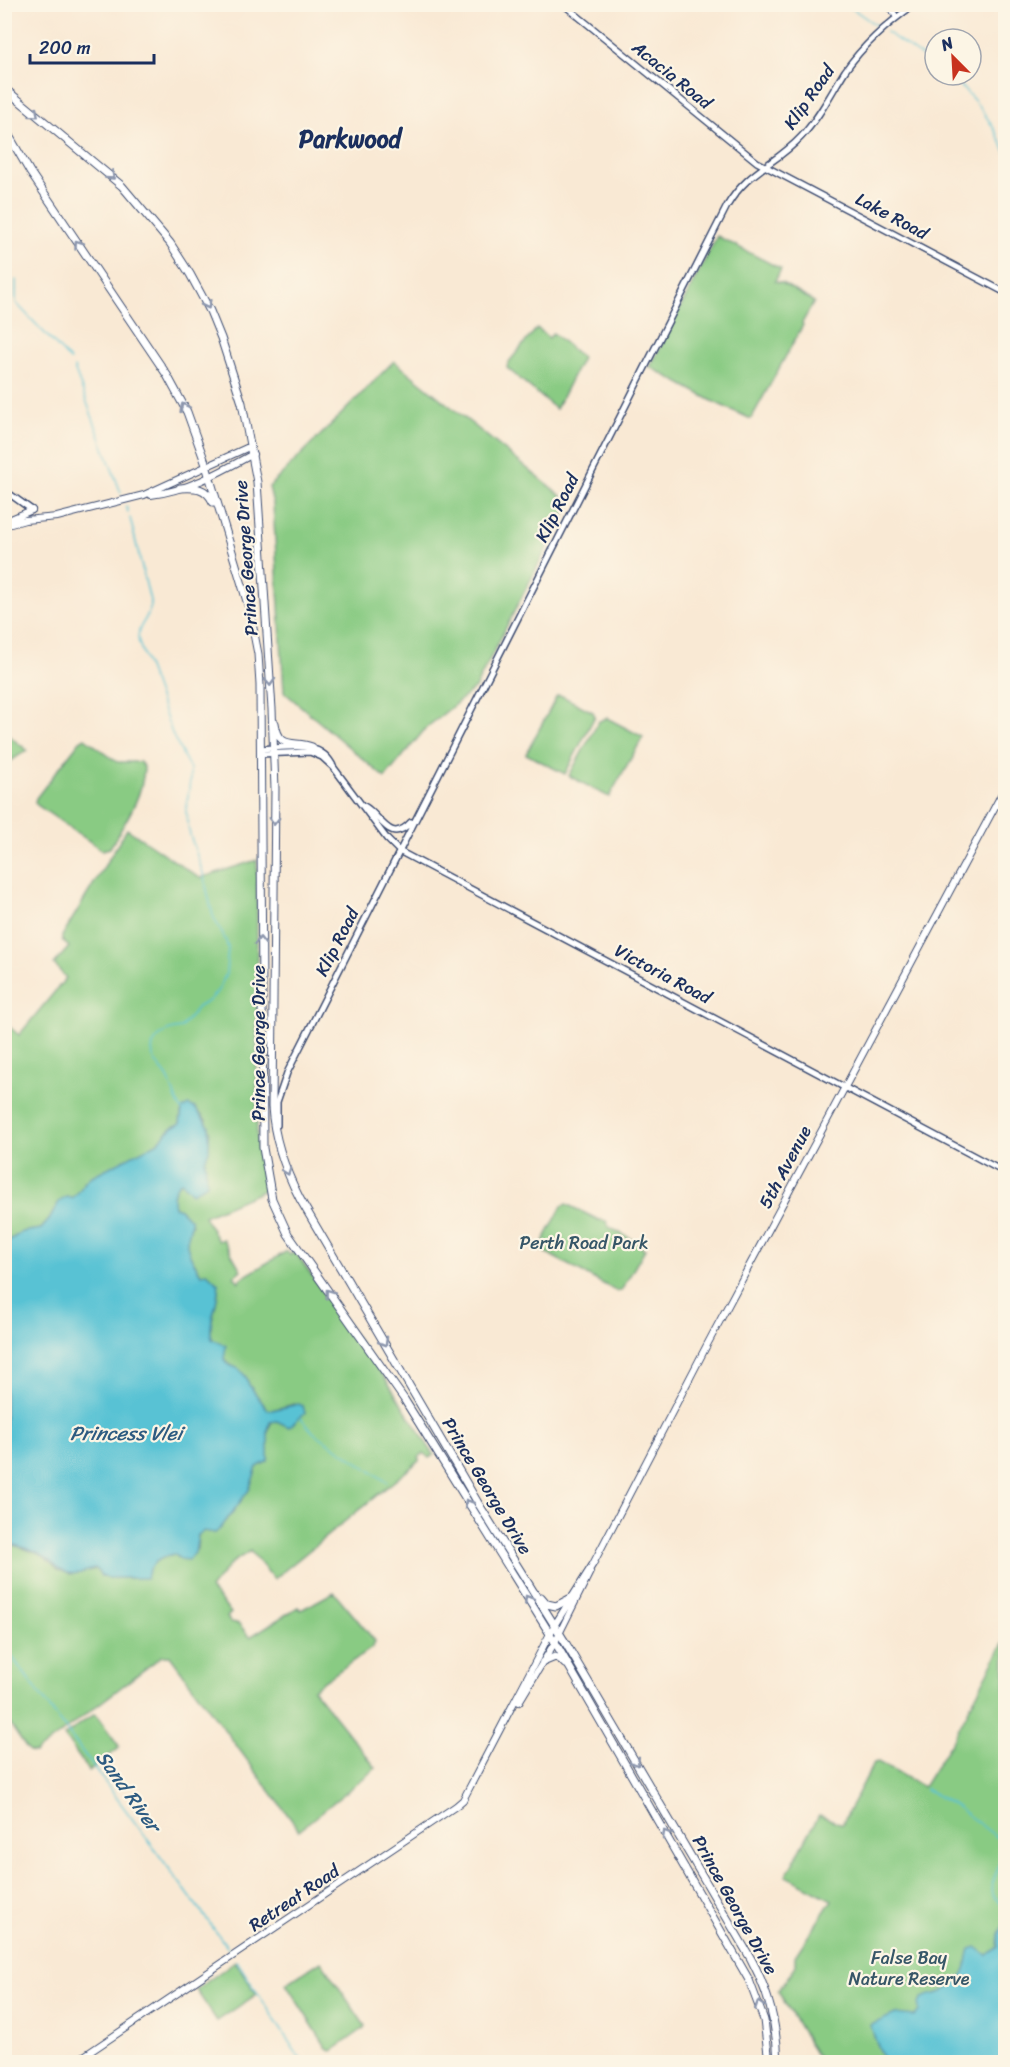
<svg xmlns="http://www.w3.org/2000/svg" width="1010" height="2067" viewBox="0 0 1010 2067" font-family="Sriracha,sans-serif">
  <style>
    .green { fill: #89cb83; stroke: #527d70; stroke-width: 1.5 }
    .water { fill: #58c2d4; stroke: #3a7899; stroke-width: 1.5 }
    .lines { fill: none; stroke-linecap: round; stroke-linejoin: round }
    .stream { stroke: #58c2d4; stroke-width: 1.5 }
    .tertiary-casing { stroke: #3c4b70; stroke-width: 8 }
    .secondary-casing { stroke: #3c4b70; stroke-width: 8 }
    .primary-casing { stroke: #3c4b70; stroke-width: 9 }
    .tertiary { stroke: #fff; stroke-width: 5 }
    .secondary { stroke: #fff; stroke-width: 6 }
    .primary { stroke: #fff; stroke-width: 7 }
    .oneway { stroke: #8d97ae }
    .labels { text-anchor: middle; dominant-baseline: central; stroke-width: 4.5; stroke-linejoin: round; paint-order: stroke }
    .street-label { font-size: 18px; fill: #1b2f5e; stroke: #fcf5e5 }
    .park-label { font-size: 18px; fill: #365667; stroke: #fcf5e5 }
    .water-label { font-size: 20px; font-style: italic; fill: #2d5b81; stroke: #fcf5e5 }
    .district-label { font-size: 24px; font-weight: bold; fill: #1b2f5e; stroke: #fcf5e5 }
  </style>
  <rect width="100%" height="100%" fill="#fcf5e5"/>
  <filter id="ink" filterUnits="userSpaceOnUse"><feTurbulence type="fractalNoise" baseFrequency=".0167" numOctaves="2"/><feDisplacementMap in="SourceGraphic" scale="12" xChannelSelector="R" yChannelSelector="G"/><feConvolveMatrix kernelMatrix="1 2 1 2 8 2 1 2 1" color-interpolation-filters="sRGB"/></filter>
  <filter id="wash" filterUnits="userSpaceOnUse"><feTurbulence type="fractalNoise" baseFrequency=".008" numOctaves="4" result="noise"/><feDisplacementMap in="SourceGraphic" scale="24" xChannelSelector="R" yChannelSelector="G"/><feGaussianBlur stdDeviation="1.35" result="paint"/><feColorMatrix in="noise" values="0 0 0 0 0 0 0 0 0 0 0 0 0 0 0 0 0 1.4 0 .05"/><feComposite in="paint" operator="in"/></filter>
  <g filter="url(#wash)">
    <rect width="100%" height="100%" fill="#f9e9d4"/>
    <path class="green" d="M717,236L781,269L775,281L782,283L814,302L802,323L803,325L751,419L714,402L650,367Z
      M537,328L549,338L553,333L582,358L556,409L507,368L508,363Z
      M394,361L570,503L475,688L426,728L385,778L284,692L273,504L269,487Z
      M557,696H562L593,712L595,716L565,774L526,754Z
      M607,718L643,737L609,797L569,776L599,721Z
      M5,733L27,750L5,765Z
      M85,738L117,762H140L144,767C143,798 125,822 110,848L102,850L37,805L35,802L36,798L80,741Z
      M127,829L200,878L257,860V1147L265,1190L204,1216L218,1241L223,1239L241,1270L234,1276L239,1282L240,1279L287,1251L290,1255L295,1252L389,1384L434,1455L429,1458L424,1453L419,1457V1461L274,1579L250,1551L230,1564L210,1589L231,1613L227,1617L230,1622L238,1623L250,1637L298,1607L301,1610L334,1592L375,1641L373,1647L313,1689L376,1768L299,1830L170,1656H162L35,1753L29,1752L5,1717V1549L11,1544L42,1555L59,1570L70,1574L97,1569L101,1576C108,1578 139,1579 144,1576C150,1572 150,1565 155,1561L174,1554L180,1559L197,1549L198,1535C203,1529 208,1531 215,1533L227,1520L249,1490L257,1467L268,1461C268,1449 265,1430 273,1420L281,1422L294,1404L272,1410L267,1409L249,1385L246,1377L224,1359L220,1342H215L212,1339C207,1320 220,1303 218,1284L207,1273L201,1274L187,1250V1237L192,1224L180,1209L174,1207C172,1199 173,1189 179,1183L182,1182L185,1186L206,1175L205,1160L210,1131L206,1120L195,1108L181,1113L180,1124L173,1127L157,1143L85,1181C80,1195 73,1198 59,1202L49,1220L41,1229L22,1232L5,1243L4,1019L7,1022L6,1024L19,1035L66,978L54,964L69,947L62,940V936Z
      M566,1204L599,1220L606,1221L609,1227L642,1245L641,1247L645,1249L621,1291H616L541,1250V1246L562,1206Z
      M1005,1640V2062H820L778,1991L795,1967V1956L832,1900L786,1876L819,1815L842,1824L874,1763L878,1762L923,1787L952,1741Z
      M94,1714L97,1716L119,1746L118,1749L89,1771L64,1736Z
      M235,1961L257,1994L217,2021L196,1990Z
      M321,1961L365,2026L363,2029L332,2051L328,2050L286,1984Z"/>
    <path class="water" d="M188,1105L195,1108L209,1126V1150L205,1160L207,1184L192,1193L182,1182L179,1183C173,1189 172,1199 174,1207L180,1209L191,1220C191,1228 188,1234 187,1241C186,1251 195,1265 201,1274L207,1273L218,1283C220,1303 207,1320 212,1339L226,1346L224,1359L227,1364L239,1369L246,1377L249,1385L267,1409L272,1410L299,1404L303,1406L305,1413L289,1427L277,1421L270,1422L268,1430V1461L257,1467L249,1490L220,1529L215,1533L204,1531L198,1535L195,1553L188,1560L180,1559L174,1554C159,1557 150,1563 147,1578H108L101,1576L97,1569L94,1568C82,1574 69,1577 58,1568C53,1564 49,1559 43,1556C34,1550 22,1547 12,1544L5,1549V1243L22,1232L41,1229L49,1220L59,1202L66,1197L72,1198C81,1192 82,1183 90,1177L157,1143L173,1127L180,1124L182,1110Z
      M1005,1923V2062H886C882,2057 871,2030 871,2025L895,2014L915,2016L919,2011C916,1992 933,1997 944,1991C949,1988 955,1983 959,1979C969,1968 966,1960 970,1949L976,1947L987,1955L998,1947L999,1934Z"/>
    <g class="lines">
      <path class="stream" d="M846,4L877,26
        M886,32L935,65
        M948,75C974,96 993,122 1006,153
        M4,266L11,273
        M16,280V303L70,360
        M74,368L121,493
        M126,506L128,512
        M130,518L151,605C148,622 135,625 139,643L173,736L190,769V781L186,811L190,835L203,873L213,916L226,941L228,948L226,974L219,989L210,1000L198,1007L181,1028C164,1029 145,1042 155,1061C159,1068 166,1073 169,1080C173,1091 175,1100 182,1110
        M301,1418L313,1432L387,1482
        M506,1523L511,1532
        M514,1538L522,1550
        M4,1646L231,1952
        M926,1789L957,1807L998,1838C1010,1859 987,1882 992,1894C995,1899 1001,1903 1006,1908
        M237,1961L302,2062"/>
    </g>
  </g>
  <g filter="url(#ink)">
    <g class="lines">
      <defs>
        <path id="tertiary" d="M563,4L757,162L1006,293
          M889,4L896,17
          M4,490L32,510
          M260,749C288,748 321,738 334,768L387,839L399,851L1006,1173
          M260,754L310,752L322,757L333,767
          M364,806C381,815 389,846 411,822
          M277,1125V1102L287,1073L727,206C747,171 776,164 801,137C819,118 831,93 845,71C864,44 888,23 915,4"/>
        <path id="secondary" d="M151,495C187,491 222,471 253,454
          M4,522L32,510
          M4,526L25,520L57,517L144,495L251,446
          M519,1702L555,1642L590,1572
          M75,2062L456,1806L463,1800L554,1626L593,1564L708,1343L1006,786"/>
        <path id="primary" d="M4,88L122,186L170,243L190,274L210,311L221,338L242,403L257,482L272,709L275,789L272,1107C274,1140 285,1170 300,1199L478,1503L565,1642L751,1959C769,1992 777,2025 778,2062
          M4,127L30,172L167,375L187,412L205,462L249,608L258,654L260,685L263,1148L272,1199L288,1234L404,1399L555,1642L749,1980L764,2020L769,2062
          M180,488C195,487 206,487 213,502
          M275,723C279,751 294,740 312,747
          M541,1597L547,1604L556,1606L571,1598
          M543,1662L555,1657L560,1659L565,1664"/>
      </defs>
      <use href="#tertiary" class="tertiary-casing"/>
      <use href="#secondary" class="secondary-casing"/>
      <use href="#primary" class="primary-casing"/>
      <use href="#tertiary" class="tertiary"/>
      <use href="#secondary" class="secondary"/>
      <use href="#primary" class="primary"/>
    </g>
    <defs><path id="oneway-chevron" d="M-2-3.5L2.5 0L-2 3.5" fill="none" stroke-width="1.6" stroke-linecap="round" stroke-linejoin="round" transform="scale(1.5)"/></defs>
    <g class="oneway">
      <use href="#oneway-chevron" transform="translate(35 114) rotate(40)"/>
      <use href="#oneway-chevron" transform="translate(111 176) rotate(42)"/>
      <use href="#oneway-chevron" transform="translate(78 244) rotate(-125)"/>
      <use href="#oneway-chevron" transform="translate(207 305) rotate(64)"/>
      <use href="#oneway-chevron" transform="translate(184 407) rotate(-115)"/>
      <use href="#oneway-chevron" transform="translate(270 682) rotate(87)"/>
      <use href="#oneway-chevron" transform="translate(274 821) rotate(90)"/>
      <use href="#oneway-chevron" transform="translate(260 941) rotate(-90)"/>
      <use href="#oneway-chevron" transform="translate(287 1171) rotate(69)"/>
      <use href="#oneway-chevron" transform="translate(329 1293) rotate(-126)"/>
      <use href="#oneway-chevron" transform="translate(384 1342) rotate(60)"/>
      <use href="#oneway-chevron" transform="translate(468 1503) rotate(-122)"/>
      <use href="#oneway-chevron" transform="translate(528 1599) rotate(-122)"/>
      <use href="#oneway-chevron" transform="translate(636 1762) rotate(59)"/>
      <use href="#oneway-chevron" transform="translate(666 1834) rotate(-120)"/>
      <use href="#oneway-chevron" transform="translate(759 2005) rotate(-108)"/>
    </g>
  </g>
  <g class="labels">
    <g class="street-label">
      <text transform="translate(672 75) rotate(39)">Acacia Road</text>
      <text transform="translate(809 97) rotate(-55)">Klip Road</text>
      <text transform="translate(892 216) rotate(28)">Lake Road</text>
      <text transform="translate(557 508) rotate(-63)">Klip Road</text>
      <text transform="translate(246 558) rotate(-94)">Prince George Drive</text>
      <text transform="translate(337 942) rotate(-63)">Klip Road</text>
      <text transform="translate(663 974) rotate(28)">Victoria Road</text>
      <text transform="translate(259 1043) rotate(-90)">Prince George Drive</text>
      <text transform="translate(785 1167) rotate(-62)">5th Avenue</text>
      <text transform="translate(487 1486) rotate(59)">Prince George Drive</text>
      <text transform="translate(294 1898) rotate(-34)">Retreat Road</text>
      <text transform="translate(735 1905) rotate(61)">Prince George Drive</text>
    </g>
    <g class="park-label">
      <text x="584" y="1243">Perth Road Park</text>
      <text x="909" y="1958">False Bay<tspan x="909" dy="21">Nature Reserve</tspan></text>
    </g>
    <g class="water-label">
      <text x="126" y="1433">Princess Vlei</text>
      <text transform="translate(128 1791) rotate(54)">Sand River</text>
    </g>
    <g class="district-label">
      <text x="350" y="139">Parkwood</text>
    </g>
  </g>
  <rect width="1010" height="2067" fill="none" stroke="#fcf5e5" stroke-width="24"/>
  <g transform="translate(953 57) rotate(336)"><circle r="28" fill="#fcf5e5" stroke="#a2a6af" stroke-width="1.5"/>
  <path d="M0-4.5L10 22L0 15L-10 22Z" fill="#c8321e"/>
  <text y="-9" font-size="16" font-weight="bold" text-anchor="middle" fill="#1b2f5e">N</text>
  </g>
  <path d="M30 54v9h124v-9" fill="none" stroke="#1b2f5e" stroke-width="3"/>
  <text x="39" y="54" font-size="18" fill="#1b2f5e" stroke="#fcf5e5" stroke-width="4.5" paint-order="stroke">200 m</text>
</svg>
